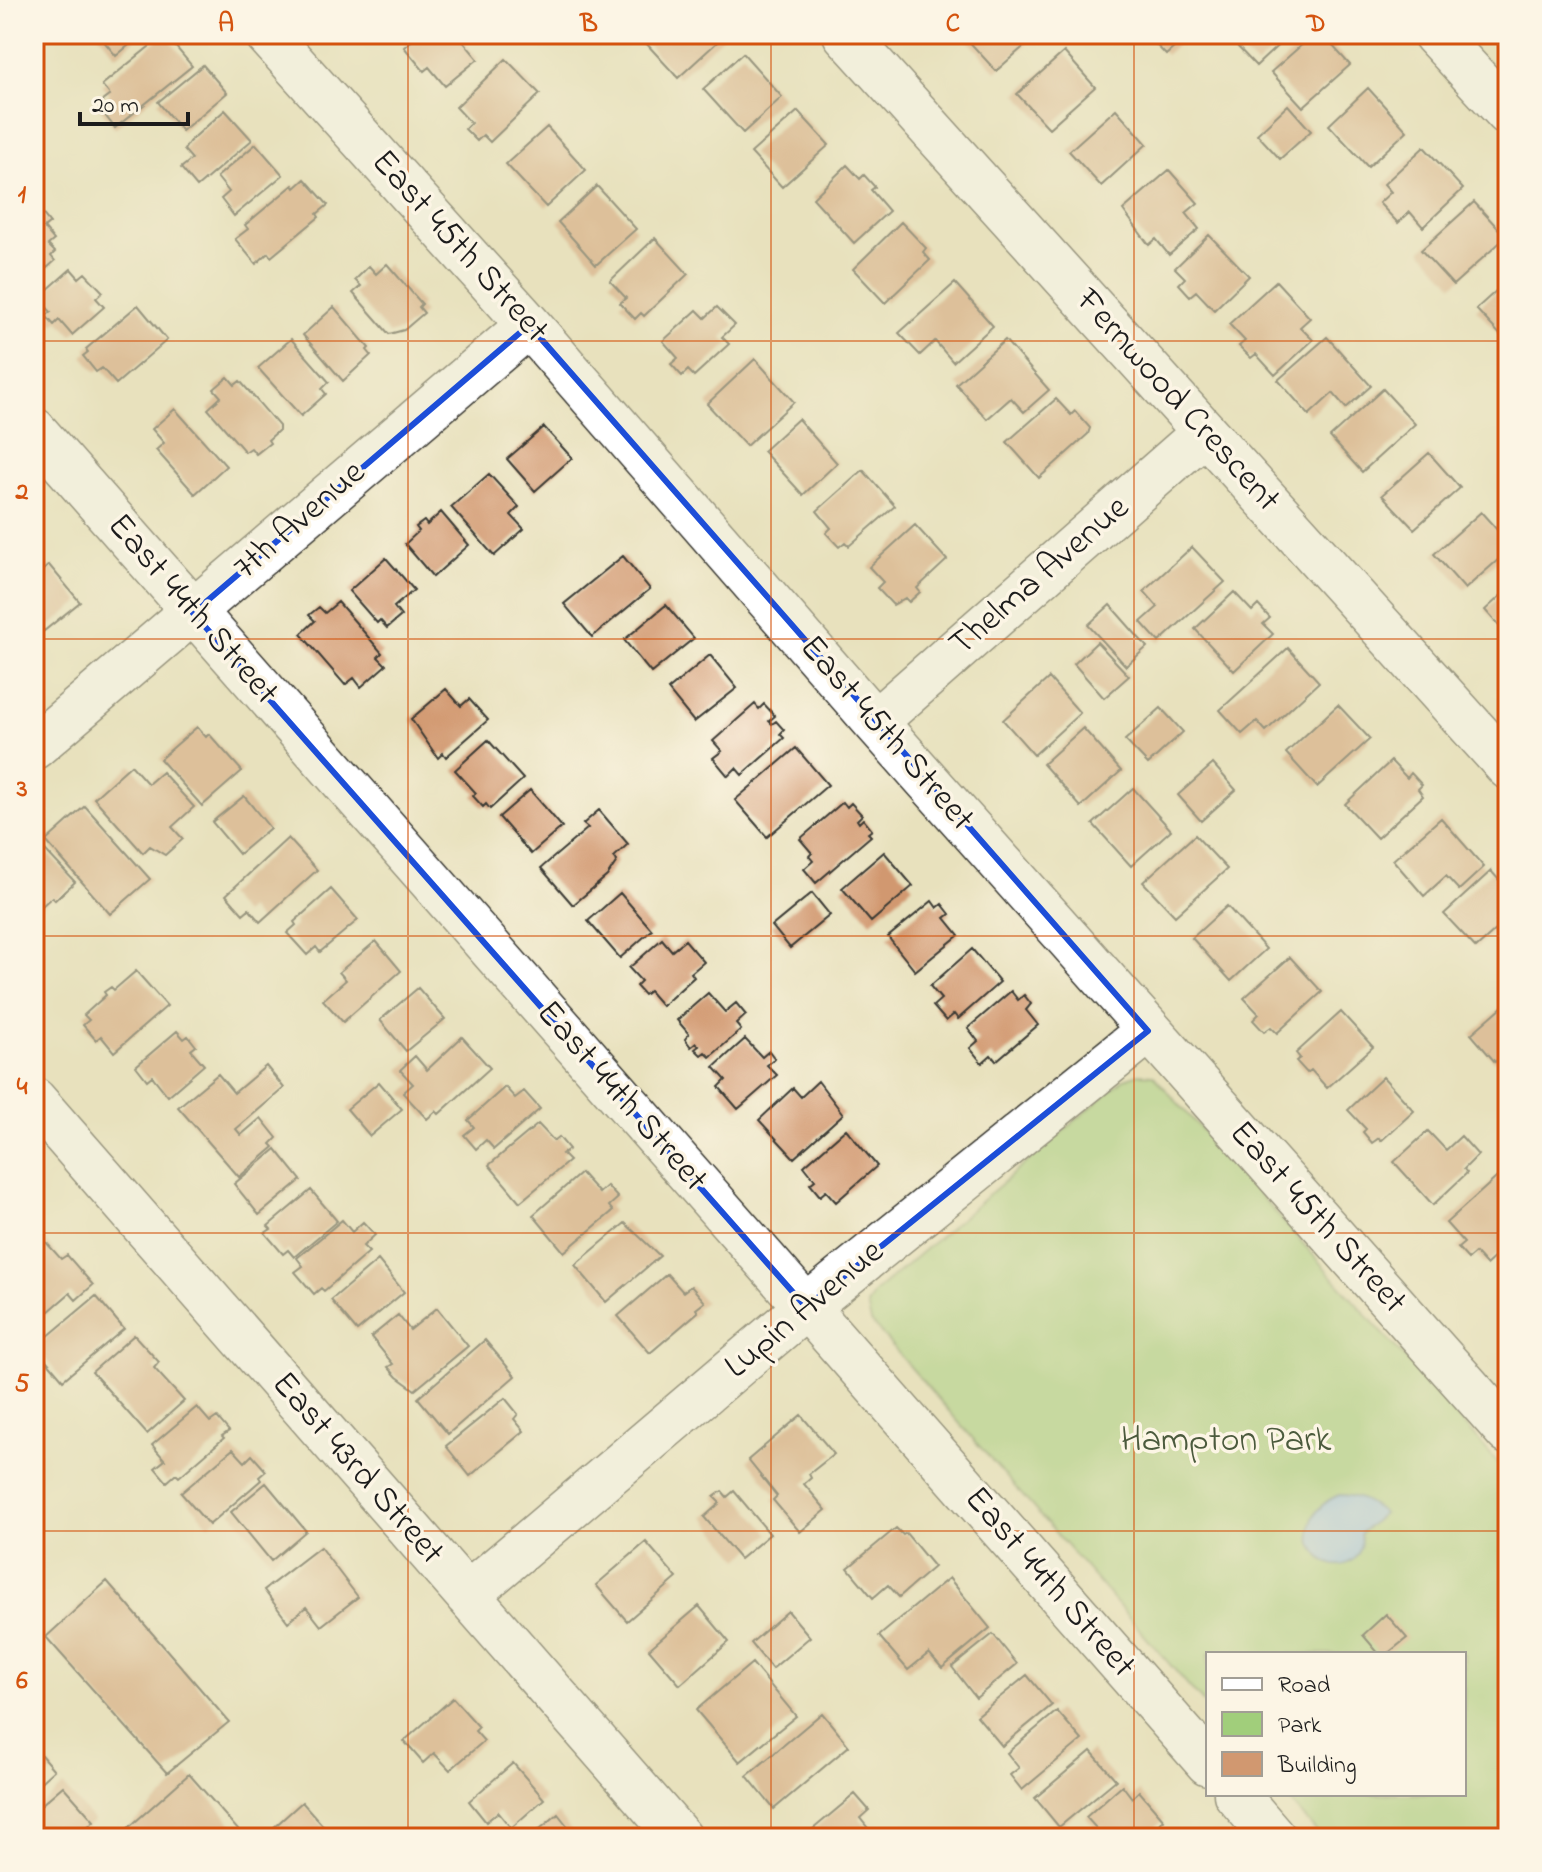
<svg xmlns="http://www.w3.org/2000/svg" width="1542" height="1872" viewBox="0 0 1542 1872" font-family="'Indie Flower',sans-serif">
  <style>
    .green { fill: #a1ce7b; stroke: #5e754c; stroke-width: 2 }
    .water { fill: #86baf4; stroke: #516b88; stroke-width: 2 }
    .building { fill: #d19870 }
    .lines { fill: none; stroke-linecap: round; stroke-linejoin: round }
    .minor-casing { stroke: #3b3a34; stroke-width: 47 }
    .minor { stroke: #fff; stroke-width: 44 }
    .marked { fill: none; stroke: #1d4ed8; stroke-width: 6; stroke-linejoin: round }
    .grid { fill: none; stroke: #d4530e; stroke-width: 2; stroke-opacity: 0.55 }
    .labels { text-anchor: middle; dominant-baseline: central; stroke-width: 7; stroke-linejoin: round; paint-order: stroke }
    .street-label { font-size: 36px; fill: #1c1c1c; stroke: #fcf5e5 }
    .park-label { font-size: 36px; fill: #4b5a3d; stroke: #fcf5e5 }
    .neatline { fill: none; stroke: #d4530e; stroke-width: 3 }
    .grid-label { font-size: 26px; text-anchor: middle; font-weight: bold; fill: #d4530e }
  </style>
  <rect width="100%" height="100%" fill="#fcf5e5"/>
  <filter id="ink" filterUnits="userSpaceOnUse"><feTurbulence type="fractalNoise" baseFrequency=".0125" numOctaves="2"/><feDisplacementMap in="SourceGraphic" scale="16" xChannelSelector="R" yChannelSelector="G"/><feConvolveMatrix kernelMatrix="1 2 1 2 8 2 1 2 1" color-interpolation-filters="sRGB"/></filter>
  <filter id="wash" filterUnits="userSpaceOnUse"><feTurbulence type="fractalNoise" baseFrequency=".006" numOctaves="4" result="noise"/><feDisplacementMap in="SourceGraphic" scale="32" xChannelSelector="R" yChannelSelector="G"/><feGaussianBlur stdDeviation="1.8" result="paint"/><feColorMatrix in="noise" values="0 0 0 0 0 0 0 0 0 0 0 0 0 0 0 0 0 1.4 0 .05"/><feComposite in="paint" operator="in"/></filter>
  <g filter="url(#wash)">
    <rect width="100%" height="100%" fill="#e8e1bd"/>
    <path class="green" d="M1139,1074L1153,1075L1508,1474V1838H1322L1283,1794H1464V1654H1208V1708L871,1322L867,1305L874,1293L1124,1079Z"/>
    <path class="water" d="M1339,1495C1357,1495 1369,1502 1383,1513L1360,1534C1362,1545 1360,1556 1350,1562C1319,1580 1284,1518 1339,1495Z"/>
    <g id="blocks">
      <path class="building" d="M98,34H142L116,56Z
        M165,34L192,66L115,128L97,105L110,95L102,85Z
        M419,34H457L478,59L445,86L429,67L424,71L404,47Z
        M654,34H726L678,78L645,42Z
        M968,34H1038L996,71L965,37Z
        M1146,34H1189L1166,55Z
        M1247,34H1290L1256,66L1236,45Z
        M1314,34H1322L1350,65L1303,107L1271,72Z
        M1064,52L1095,87L1049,128L1017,94Z
        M743,53L782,97L743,133L703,89Z
        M506,59L540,94L490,142L483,135L477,141L465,129L471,123L456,107Z
        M203,65L227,93L182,131L158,102Z
        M1368,88L1407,131L1368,167L1329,125Z
        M1288,105L1311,131L1280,159L1257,134Z
        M1116,109L1147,144L1101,186L1069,151Z
        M225,110L252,140L197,187L181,168L192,159L184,150L189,142Z
        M798,111L829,145L782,187L751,153Z
        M547,127L586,170L546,207L506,164Z
        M256,144L283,175L234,216L221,199L229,192L217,177Z
        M1424,147L1463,189L1423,227L1410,212L1398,223L1379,203L1391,192L1384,184Z
        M847,165L860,179L864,175L875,187L871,190L889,211L854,243L813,198Z
        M1169,170L1198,203L1186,213L1199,229L1169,255L1156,239L1149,245L1123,210Z
        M305,179L328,205L317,214L319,217L271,257L268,253L256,264L235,239L248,229L245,225L293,185L295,188Z
        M597,186L636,229L596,265L558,222Z
        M1474,202L1506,237L1453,285L1421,250Z
        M41,212L50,223L44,228L54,240L48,245L55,252L51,256L55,261L47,268L43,263L34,271V217Z
        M901,222L926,248L923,252L930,260L885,303L853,269Z
        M1209,235L1249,276L1214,310L1196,291L1190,296L1179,284L1185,278L1175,268Z
        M655,238L688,274L644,316L641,313L635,319L620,303L626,298L610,281Z
        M387,264L422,304L419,307L424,313L404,330L389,334L353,293L361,286L355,280L369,266L376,274Z
        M71,269L79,278L85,273L103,292L96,298L104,307L72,335L59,320L54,325L46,316L51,312L38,298Z
        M1508,280V340L1506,341L1476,309Z
        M1276,281L1310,318L1300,327L1313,340L1275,375L1256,354L1251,358L1239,346L1245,341L1229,324Z
        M955,283L993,326L953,362L935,341L920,355L899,333Z
        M138,305L167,340L116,384L102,368L96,372L83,356L88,352L86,349Z
        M334,307L369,348L367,350L371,355L343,381L303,335Z
        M717,307L735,325L722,337L729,344L694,376L688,370L682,376L671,364L678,358L663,341L697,310L705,318Z
        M1327,337L1371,386L1346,408L1333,393L1309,415L1278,380Z
        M291,339L329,382L322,389L326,394L301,416L258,368Z
        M1005,340L1049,390L1024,412L1011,398L987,419L956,384Z
        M755,359L794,402L746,446L707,404Z
        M228,377L235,385L240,381L279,426V430L268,440L270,443L256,454L251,448L245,452L208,409L221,397L214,389Z
        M1383,389L1415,424L1362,472L1330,437Z
        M1056,399L1071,415L1075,411L1090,428L1088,434L1039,478L1007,442Z
        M175,409L226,466L195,494L156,450L164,443L152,429Z
        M798,419L837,463L803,495L763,451Z
        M544,427L572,458L535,491L507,459Z
        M1429,453L1460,488L1414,529L1382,495Z
        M863,470L895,506L849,546L845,542L839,547L826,533L831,528L817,511Z
        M489,474L519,507L511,515L524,529L494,556L451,507Z
        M441,512L469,545L433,577L405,544L419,531L416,527L424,521L427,525Z
        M1481,512L1508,542V551L1465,589L1434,554Z
        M915,525L947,560L917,588L920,592L909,602L905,598L893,605L877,588L883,582L869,567Z
        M1192,547L1225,582L1159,642L1141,622L1158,607L1144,591Z
        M623,556L650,589L592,637L564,604Z
        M386,558L414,590L394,607L401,616L387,628L380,620L377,623L349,591Z
        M49,565L80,602L44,631L34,619V578Z
        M1508,589V636L1485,610Z
        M1234,592L1252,611L1258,605L1270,618L1263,624L1273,634L1234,671L1195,629Z
        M338,602L382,653L378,657L386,665L361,687L354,678L345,685L301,634L315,621L309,615L319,607L325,613Z
        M666,605L694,638L651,673L624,640Z
        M1110,605L1147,647L1126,666L1088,625Z
        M1097,642L1129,676L1104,698L1074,664Z
        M1288,648L1319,682L1266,731L1257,721L1242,734L1220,710Z
        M710,655L737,688L694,722L668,690Z
        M1049,678L1080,713L1034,755L1003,720Z
        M446,689L461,706L469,699L488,720L446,757L443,753L438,758L411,719Z
        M755,704L759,709L764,704L775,716L769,721L772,724L776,721L784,730L780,734L784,738L742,775L736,768L728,776L713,758L722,751L713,741Z
        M1338,705L1370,739L1317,787L1286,753Z
        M1161,708L1183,732L1148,764L1125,740Z
        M197,727L206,737L209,734L242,771L202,806L160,759Z
        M1083,728L1121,771L1081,807L1043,764Z
        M488,740L523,779L490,809L486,804L483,807L473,796L476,793L455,770Z
        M796,748L828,785L767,837L735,800Z
        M1391,761L1407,778L1411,773L1422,785L1418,789L1423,796L1377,838L1345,804Z
        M1213,764L1236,790L1201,821L1178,795Z
        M131,765L148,784L162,772L194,807L172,827L183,839L165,855L150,846L143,853L94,798Z
        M1133,788L1171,830L1131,866L1093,824Z
        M530,790L562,827L531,854L499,817Z
        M244,796L270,828L239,854L212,822Z
        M843,802L847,807L851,803L862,815L857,820L859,823L863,819L872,830L868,833L871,836L816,883L804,869L813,861L809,856L812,853L800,839Z
        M85,806L150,879L110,914L46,841Z
        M599,810L628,844L614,857L617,861L607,876L573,905L541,868L588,828L583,824Z
        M1441,818L1484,867L1459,890L1446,876L1424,896L1393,860Z
        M1195,835L1227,869L1175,916L1143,882Z
        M34,838L75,882L55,900L52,897L34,913Z
        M288,838L317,870L260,922L249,909L243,914L226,895Z
        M884,852L913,886L871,922L842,888Z
        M1491,871L1508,890V919L1476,948L1444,914Z
        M331,889L358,920L320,952L316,947L307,955L287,933L296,925L294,922Z
        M620,893L652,930L620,958L588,921Z
        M812,893L830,915L790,948L772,926Z
        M932,901L937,908L942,904L950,914L945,918L959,935L915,971L888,937Z
        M1227,906L1266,949L1231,981L1192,938Z
        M662,939L672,951L685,940L704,962L691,973L694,977L662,1006L649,991L644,995L636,986L641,981L629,968Z
        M376,941L401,971L343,1022L323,1000L346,980L339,972Z
        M972,949L1000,982L958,1019L954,1014L946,1021L933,1006L941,999L930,986Z
        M1290,957L1322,992L1277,1033L1271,1027L1264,1032L1253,1020L1259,1014L1244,998Z
        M136,971L167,1006L114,1052L101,1036L96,1040L83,1025L89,1020L84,1015L106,995L104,992L111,987L114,990Z
        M418,988L445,1019L406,1051L380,1020Z
        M1011,991L1018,1000L1024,995L1031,1004L1026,1010L1038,1025L996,1061L991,1055L982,1063L970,1048L978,1041L968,1028Z
        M708,993L725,1012L736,1003L746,1015L736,1024L741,1030L710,1057L705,1052L701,1055L695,1049L699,1046L696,1043L691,1047L685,1039L689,1034L677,1020Z
        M1502,1007L1508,1014V1050L1495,1062L1471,1034Z
        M1341,1012L1373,1047L1327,1088L1311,1070L1307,1073L1296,1061L1300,1058L1296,1053Z
        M177,1031L184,1039L188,1036L196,1046L191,1050L204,1065L168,1096L152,1076L147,1080L136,1066Z
        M462,1037L490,1068L439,1114L436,1111L427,1119L403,1093L413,1084L400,1070L415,1056L427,1070Z
        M745,1039L762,1057L769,1051L775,1059L767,1065L777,1075L738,1109L719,1087L726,1080L714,1067Z
        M266,1066L284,1088L236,1129L241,1135L261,1118L277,1138L271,1144L274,1147L239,1177L178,1107L218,1074L234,1093Z
        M1383,1077L1414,1111L1381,1141L1379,1138L1372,1143L1363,1132L1366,1129L1348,1110Z
        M818,1081L843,1114L794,1158L759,1120L793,1088L801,1097Z
        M379,1082L402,1109L370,1136L347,1109Z
        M505,1087L515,1098L524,1091L540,1109L494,1149L486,1140L476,1149L464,1135L474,1127L468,1120Z
        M538,1124L554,1141L559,1137L569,1149L562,1154L569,1161L520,1202L489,1165Z
        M846,1129L877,1166L836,1202L826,1191L820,1196L810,1184L815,1180L804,1166Z
        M1428,1131L1446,1150L1461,1136L1478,1155L1464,1169L1467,1173L1433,1205L1394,1162Z
        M276,1149L301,1180L259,1215L234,1184Z
        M1505,1170L1508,1174V1245L1486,1265L1475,1253L1468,1259L1458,1248L1464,1243L1446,1223Z
        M581,1173L599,1193L607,1186L618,1198L609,1206L613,1211L564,1252L533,1215Z
        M311,1190L337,1221L294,1257L288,1250L283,1254L265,1233L271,1229L268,1226Z
        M342,1220L352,1232L363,1222L375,1235L363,1246L369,1252L324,1291L321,1288L314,1294L295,1272L303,1266L297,1258Z
        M625,1223L660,1256L606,1302L575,1265Z
        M36,1231L61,1259L67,1255L93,1285L76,1300L70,1293L41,1318L34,1310V1232Z
        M378,1260L404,1292L357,1331L331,1300Z
        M667,1274L683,1292L691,1286L705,1302L696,1309L698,1312L650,1353L618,1316Z
        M96,1296L124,1329L63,1380L35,1347Z
        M437,1308L468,1346L415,1390L397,1377L388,1367L393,1364L371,1337L398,1315L410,1330Z
        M134,1335L159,1362L154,1368L184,1401L147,1434L92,1372Z
        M485,1340L515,1376L448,1434L418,1398Z
        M505,1398L518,1414L514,1419L524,1431L470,1476L446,1446Z
        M197,1407L210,1422L217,1417L229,1431L222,1436L224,1438L179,1477L176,1474L167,1482L155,1468L165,1460L152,1445Z
        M801,1415L834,1454L809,1474L811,1478L804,1484L826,1510L800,1532L773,1500L777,1496L748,1460Z
        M233,1449L245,1462L252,1455L266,1471L259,1477L261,1480L209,1525L181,1493Z
        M266,1483L306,1531L271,1561L231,1512Z
        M722,1491L727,1497L734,1491L770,1534L740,1559L704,1517L720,1503L714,1497Z
        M896,1528L903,1535L906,1533L934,1567L899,1597L888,1585L873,1598L848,1568Z
        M646,1542L677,1578L627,1621L596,1585Z
        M320,1547L358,1597L321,1626L306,1607L288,1622L264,1590Z
        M949,1578L990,1628L942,1668L929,1653L908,1670L879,1636Z
        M107,1581L229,1722L167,1773L46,1637Z
        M699,1606L729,1642L680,1685L649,1649Z
        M788,1611L810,1637L772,1669L751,1643Z
        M1386,1614L1407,1638L1387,1654H1379L1363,1635Z
        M993,1634L1017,1664L976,1698L952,1667Z
        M752,1663L796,1716L740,1762L696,1710Z
        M1027,1675L1052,1705L1002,1746L977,1716Z
        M453,1698L479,1727L475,1731L484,1741L450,1770L434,1753L423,1763L404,1741Z
        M1057,1711L1082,1740L1022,1790L1010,1775L1019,1768L1007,1753Z
        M822,1713L849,1746L774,1809L747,1776Z
        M34,1747L54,1770L34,1788Z
        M1091,1751L1116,1780L1059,1827L1035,1798Z
        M513,1763L544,1799L511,1828L498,1812L486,1822L469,1801Z
        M189,1774L239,1831L230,1838H117Z
        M1122,1785L1132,1798L1139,1791L1164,1820L1143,1838H1105L1086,1817Z
        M63,1786L94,1821L75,1838H34V1811Z
        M855,1794L869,1810L860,1818L875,1837L874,1838H821L813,1829Z
        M302,1802L334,1838H262Z
        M558,1814L577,1838H529Z"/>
    </g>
  </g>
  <g filter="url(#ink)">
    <use href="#blocks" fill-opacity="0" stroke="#3b3a34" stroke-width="2"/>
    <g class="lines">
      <defs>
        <path id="minor" d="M267,34L529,325L875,722L1508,1432
          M845,34L1508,767
          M1435,34L1508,113
          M34,430L1208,1763
          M875,722L1205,432
          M34,747L529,325
          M34,1100L680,1838
          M467,1595L806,1307L1148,1031
          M1236,1794L1274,1838"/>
      </defs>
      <use href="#minor" class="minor-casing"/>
      <use href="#minor" class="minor"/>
    </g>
  </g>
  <path d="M0 0H1542V1872H0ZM529,325L1148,1031L806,1307L193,613Z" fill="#e8e1bd" fill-opacity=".55" fill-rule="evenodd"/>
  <path class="marked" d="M529,325L1148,1031L806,1307L193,613Z"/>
  <path class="grid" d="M408,34V1838M771,34V1838M1134,34V1838M34,341H1508M34,639H1508M34,936H1508M34,1233H1508M34,1531H1508"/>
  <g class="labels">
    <g class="street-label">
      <text transform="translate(459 247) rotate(48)">East 45th Street</text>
      <text transform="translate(1177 401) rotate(48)">Fernwood Crescent</text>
      <text transform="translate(300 521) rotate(-41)">7th Avenue</text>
      <text transform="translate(1040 577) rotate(-41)">Thelma Avenue</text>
      <text transform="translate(192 610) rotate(49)">East 44th Street</text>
      <text transform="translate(886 734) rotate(49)">East 45th Street</text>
      <text transform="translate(621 1097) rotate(49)">East 44th Street</text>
      <text transform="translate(1317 1218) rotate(48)">East 45th Street</text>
      <text transform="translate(805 1310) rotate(-40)">Lupin Avenue</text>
      <text transform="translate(357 1469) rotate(49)">East 43rd Street</text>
      <text transform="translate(1049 1583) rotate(49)">East 44th Street</text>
    </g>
    <g class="park-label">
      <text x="1226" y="1441">Hampton Park</text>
    </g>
  </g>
  <rect width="1542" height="1872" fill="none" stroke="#fcf5e5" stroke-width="88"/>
  <rect x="1206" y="1652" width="260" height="144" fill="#fcf5e5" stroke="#a29e95" stroke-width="2"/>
  <rect x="1222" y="1678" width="40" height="12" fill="#ffffff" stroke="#a29e95" stroke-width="2"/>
  <text x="1278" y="1692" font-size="24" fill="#1c1c1c">Road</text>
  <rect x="1222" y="1712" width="40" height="24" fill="#a1ce7b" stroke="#a29e95" stroke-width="2"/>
  <text x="1278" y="1732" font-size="24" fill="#1c1c1c">Park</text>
  <rect x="1222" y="1752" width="40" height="24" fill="#d19870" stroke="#a29e95" stroke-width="2"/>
  <text x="1278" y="1772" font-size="24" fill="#1c1c1c">Building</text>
  <path d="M80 112v12h108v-12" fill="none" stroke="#1c1c1c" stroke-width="4"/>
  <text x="92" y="112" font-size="24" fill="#1c1c1c" stroke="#fcf5e5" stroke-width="6" paint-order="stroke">20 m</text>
  <rect x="44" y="44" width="1454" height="1784" class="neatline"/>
  <g class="grid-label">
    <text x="226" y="31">A</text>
    <text x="589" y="31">B</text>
    <text x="953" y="31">C</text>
    <text x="1316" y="31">D</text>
    <text x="22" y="202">1</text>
    <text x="22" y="499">2</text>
    <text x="22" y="796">3</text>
    <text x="22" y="1094">4</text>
    <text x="22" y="1391">5</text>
    <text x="22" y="1688">6</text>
  </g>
</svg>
